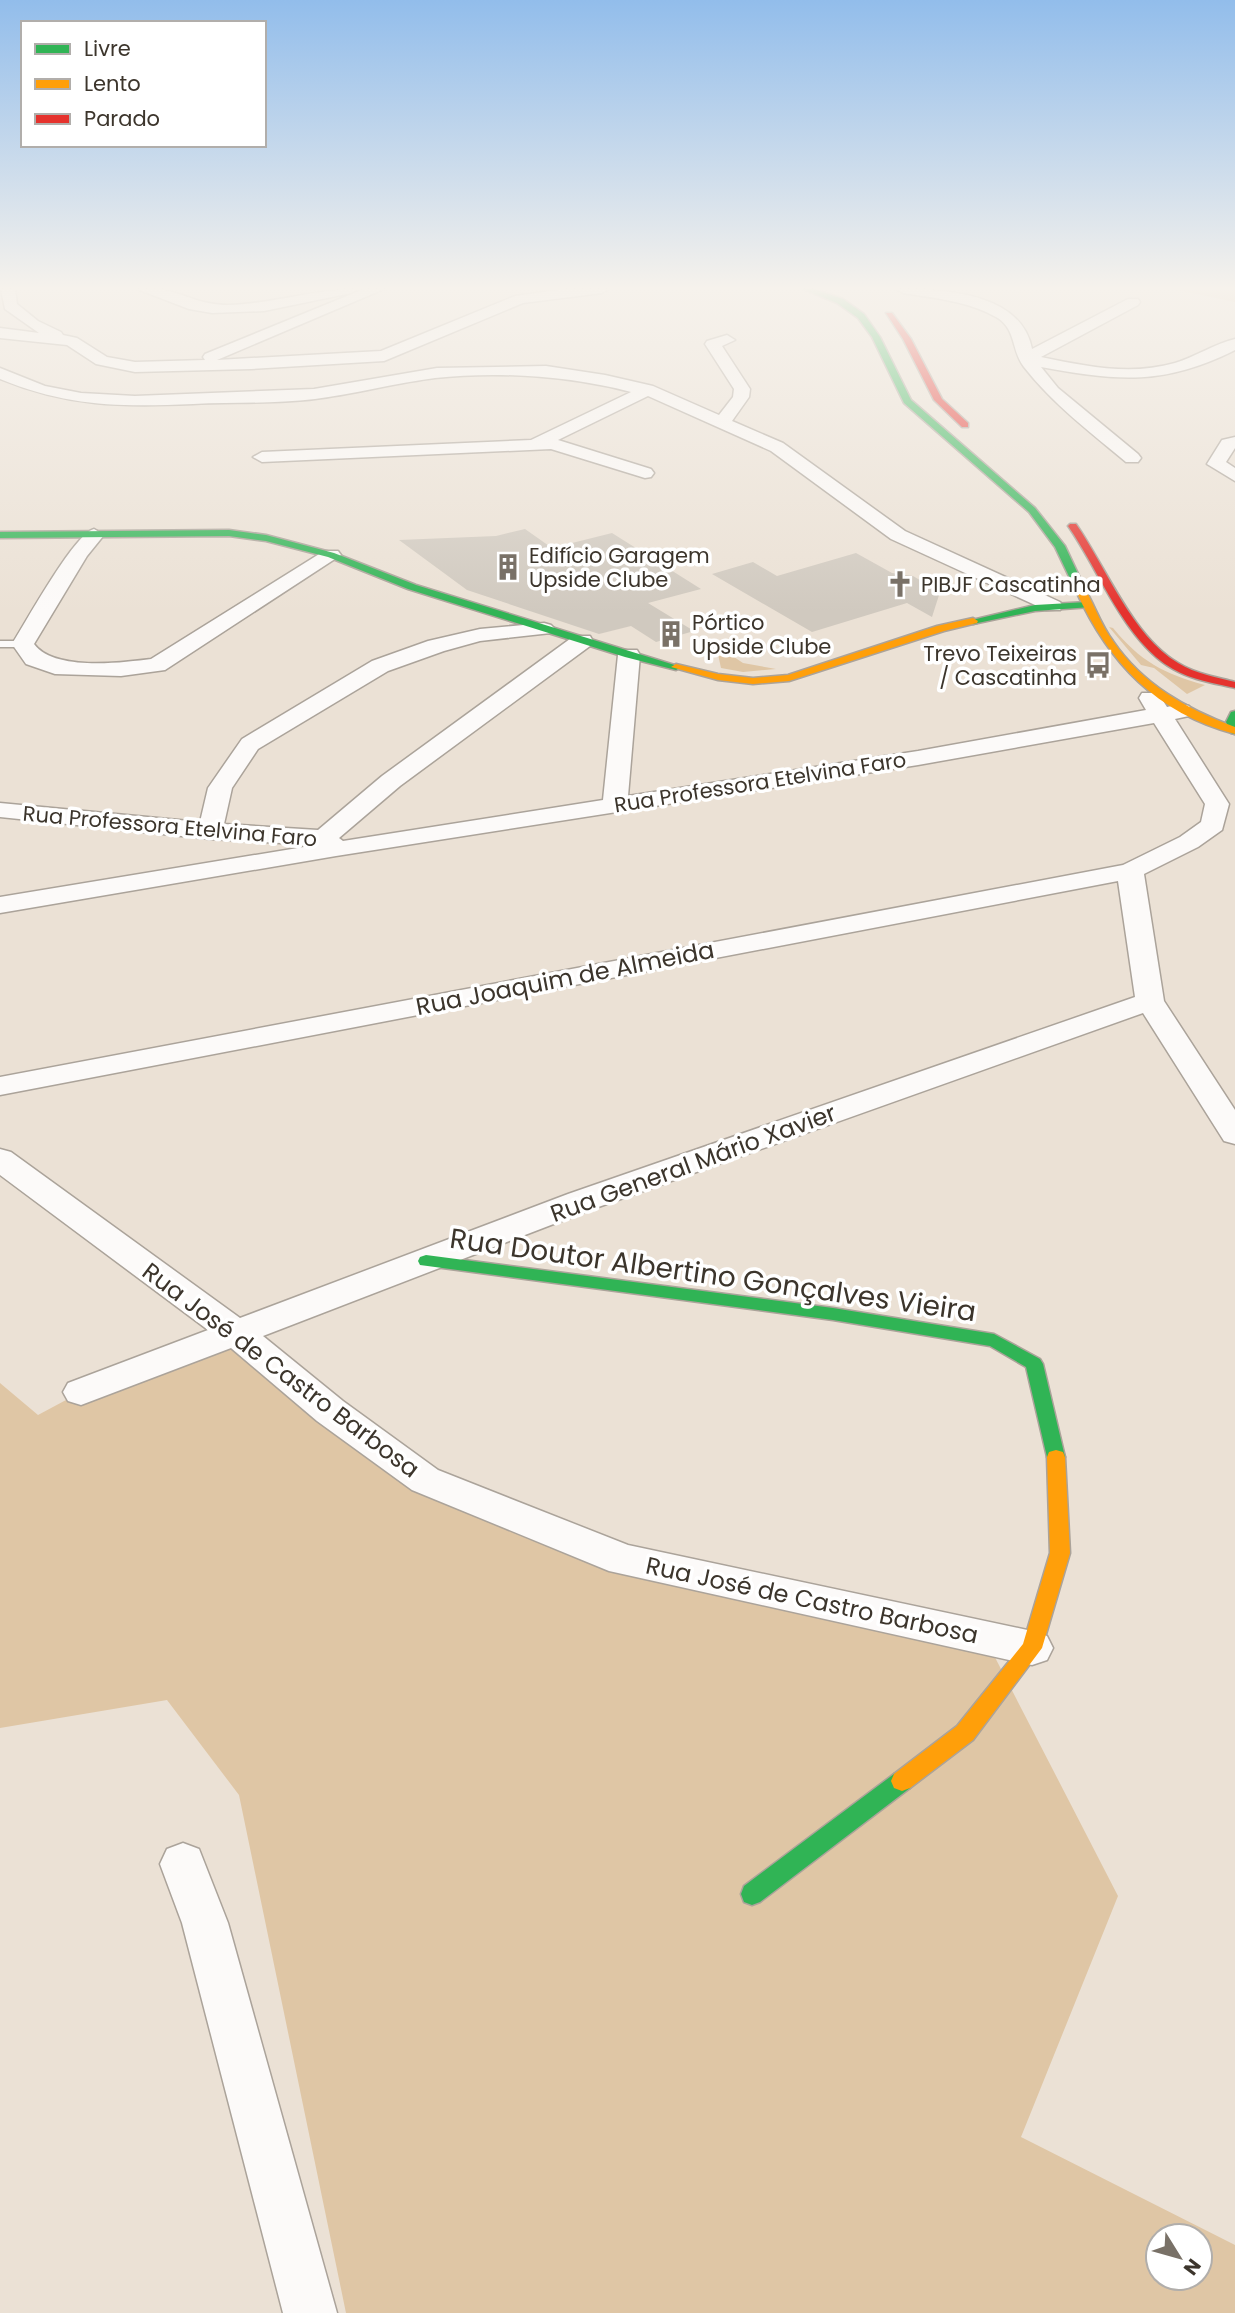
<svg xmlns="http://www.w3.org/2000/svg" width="1235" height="2313" viewBox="0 0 1235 2313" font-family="Poppins,sans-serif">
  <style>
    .green { fill: #dfc6a5; fill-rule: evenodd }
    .building { fill: #d0c9bf }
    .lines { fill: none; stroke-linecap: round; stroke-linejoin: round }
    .lane-casing { stroke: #aba39a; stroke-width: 3 }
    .street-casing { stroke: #aba39a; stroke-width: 3 }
    .fast-casing { stroke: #aba39a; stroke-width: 3 }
    .slow-casing { stroke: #aba39a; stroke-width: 3 }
    .jam-casing { stroke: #aba39a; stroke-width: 3 }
    .lane { fill: #fcfaf9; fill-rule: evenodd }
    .street { fill: #fcfaf9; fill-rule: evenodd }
    .fast { fill: #30b455; fill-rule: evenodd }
    .slow { fill: #ff9f0a; fill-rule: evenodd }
    .jam { fill: #e5322d; fill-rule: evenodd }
    .labels { text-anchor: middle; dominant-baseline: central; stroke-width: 7; stroke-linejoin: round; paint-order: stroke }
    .far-poi-label { font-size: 21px; fill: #3c352c; stroke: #fff; text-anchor: start }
    .far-street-label { font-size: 21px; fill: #3c352c; stroke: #fff }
    .street-label { font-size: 24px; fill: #3c352c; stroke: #fff }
    .near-street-label { font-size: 28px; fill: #3c352c; stroke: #fff }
  </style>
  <rect width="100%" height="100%" fill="#ebe1d5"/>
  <path class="green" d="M1173,289H1235V302Z
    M1109,627L1113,628C1140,661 1164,674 1205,685L1187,694L1154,668L1141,665Z
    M716,645L743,663L776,669L743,672L721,668Z
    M236,1333L425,1480L623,1560L985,1638L1118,1896L1021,2137L1235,2245V2313H346L239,1795L167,1700L0,1728V1383L38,1415L81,1392ZM1158,2236H1200V2278H1158Z"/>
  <path class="building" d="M525,529L552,548L612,533L701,589L648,603L694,631L656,642L631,626L599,634L467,590L399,540L496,536Z
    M856,553L892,573L913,576L940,592L932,617L907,603L812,632L712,574L753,562L777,576Z"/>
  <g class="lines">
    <defs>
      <path id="lane" d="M0,641H23L28,644L23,647H0Z"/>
      <path id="street" d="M1,289H15L17,304L38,321L61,332L63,335L77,338L107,357L135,362L205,360L203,357L205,354L364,289H384L217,360L381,351L515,296L565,289H609L602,293L523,303L384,361L251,369L135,372L96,364L67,345L0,338V328L39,333L5,309Z
        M137,289C146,289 156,288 164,290C188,295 201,305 228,305C272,304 314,289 358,289L351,293L264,311L212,313L189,309Z
        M896,289C943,289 1021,292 1032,349L1128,299H1138L1140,302L1138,305L1041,357C1085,366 1130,376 1175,363C1195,357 1214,344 1235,339V350C1164,386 1117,381 1041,367L1058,388L1138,454L1141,458L1138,462H1126C1090,432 1053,404 1024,367C1011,351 1017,329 996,317C968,301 934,298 903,293Z
        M727,335L735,340L722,346L750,389L749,397L732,421L783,443L905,531L1060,602L1063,606L1060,610H1046L891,539L771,451L648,396L558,440L651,469L654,473L651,477L645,478L551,449L262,462L253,457L262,452L531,440L631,392C570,376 498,371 435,378C395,383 355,394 315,399C275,404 233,402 193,404C121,407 68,407 0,379V368L45,386L81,393L135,396L314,389L437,368L546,366L605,375L653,386L719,415L733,397L734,389L705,344L707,341Z
        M1235,437V448L1226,462L1235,468V481L1207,464L1222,440Z
        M94,529L104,535L87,556L34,644C54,671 120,663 151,659L324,551H338L341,555L165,670L121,676L55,674L26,664L12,644C26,622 74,534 94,529Z
        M544,623L551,625L555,629L551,633L480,641L444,651L388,671L258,749L232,788L224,824L318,830L382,776L574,636H590L593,641L590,646L400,786L339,838L343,841L603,800L618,655L621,650H637L640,655L628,796L918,751L1146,710L1139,698L1142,693H1158L1167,707L1181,704L1189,706L1192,711L1189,716L1175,719L1229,804L1222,830L1198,847L1144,874L1164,1001L1235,1110V1144L1224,1141L1143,1013L590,1210L263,1336L343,1401L438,1470L628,1545L1032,1631L1047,1636L1053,1648L1047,1660L1032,1665L609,1571L412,1490L317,1421L231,1348L81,1405L68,1401L63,1392L68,1383L208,1330L0,1175V1149L11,1152L240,1318L568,1194L1135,997L1118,881L0,1095V1077L1123,865L1180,837L1201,822L1205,804L1154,723L918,765L336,856L0,913V897L316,845L210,839L0,817V803L200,822L208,788L242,739L372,661L428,641L480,629Z
        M183,1843L199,1849L228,1923L337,2313H283L182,1923L160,1864L167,1849Z"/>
      <path id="fast" d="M803,289H814L843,299L864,314L880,337L911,400L1035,508L1065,546L1086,591L1085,593L1076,591L1055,547L1029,512L904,403L872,337L858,318L837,303Z
        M229,530L266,535L334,553L416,585L681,667L676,670L625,657L408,589L328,557L266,541L229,536L0,538V532Z
        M1087,602L1091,603V607L1035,611L973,624L968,621L1035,605Z
        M1235,711V734L1231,733L1226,722L1231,712Z
        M426,1255L833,1308L994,1334L1040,1359L1043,1364L1065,1457L1063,1462L1056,1464L1049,1462L1047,1457L1026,1367L990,1346L833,1320L420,1265L418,1261L420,1257Z
        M902,1771L910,1774L913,1781L910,1788L760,1902L752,1905L744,1902L741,1894L744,1886L894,1774Z"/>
      <path id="slow" d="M1077,589H1085C1095,606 1101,625 1113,641C1143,685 1187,709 1235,727V734C1156,713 1109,663 1076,591Z
        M973,618L978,621L977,623L944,631L789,681L753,684L718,680L671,667L676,664L718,674L753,678L788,675L937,626Z
        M1056,1450L1063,1452L1065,1457L1070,1553L1042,1648L973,1740L910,1788L902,1791L894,1788L891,1781L894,1774L957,1726L1023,1644L1050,1553L1047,1457L1049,1452Z"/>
      <path id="jam" d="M886,313H892L911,339L942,399L968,423V427H962L934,400L903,339Z
        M1070,524H1076C1106,567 1132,636 1178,663C1196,674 1216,677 1235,682V688C1214,683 1192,680 1173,669C1125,642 1099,570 1068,526Z"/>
    </defs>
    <use href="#lane" class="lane-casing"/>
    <use href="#street" class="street-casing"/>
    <use href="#fast" class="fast-casing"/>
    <use href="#slow" class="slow-casing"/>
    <use href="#jam" class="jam-casing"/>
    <use href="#lane" class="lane"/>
    <use href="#street" class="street"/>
    <use href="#fast" class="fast"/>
    <use href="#slow" class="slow"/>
    <use href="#jam" class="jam"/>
  </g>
  <linearGradient id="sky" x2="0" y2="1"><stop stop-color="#92bdeb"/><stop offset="0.47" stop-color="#f6f2ec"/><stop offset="1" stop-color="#f6f2ec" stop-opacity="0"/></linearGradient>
  <rect width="1235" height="613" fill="url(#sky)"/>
  <defs>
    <symbol id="building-bare" viewBox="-9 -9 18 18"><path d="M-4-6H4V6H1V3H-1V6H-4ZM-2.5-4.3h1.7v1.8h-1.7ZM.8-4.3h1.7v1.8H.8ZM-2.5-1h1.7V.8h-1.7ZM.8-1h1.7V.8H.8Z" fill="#797167" stroke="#fff" stroke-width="2.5" paint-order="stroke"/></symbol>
    <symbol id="church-bare" viewBox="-9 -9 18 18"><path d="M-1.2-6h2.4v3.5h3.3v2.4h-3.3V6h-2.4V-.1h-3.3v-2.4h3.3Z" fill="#797167" stroke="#fff" stroke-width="2.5" paint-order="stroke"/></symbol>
    <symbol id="bus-bare" viewBox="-9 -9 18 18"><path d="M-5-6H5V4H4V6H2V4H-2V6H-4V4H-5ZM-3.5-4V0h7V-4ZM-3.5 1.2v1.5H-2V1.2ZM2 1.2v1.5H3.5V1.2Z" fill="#797167" stroke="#fff" stroke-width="2.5" paint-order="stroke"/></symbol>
  </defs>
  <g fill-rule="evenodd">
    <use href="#building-bare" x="489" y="548" width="38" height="38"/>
    <use href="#church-bare" x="881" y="565" width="38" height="38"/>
    <use href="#building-bare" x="652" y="615" width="38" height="38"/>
    <use href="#bus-bare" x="1079" y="646" width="38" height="38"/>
  </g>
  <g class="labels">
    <g class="far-poi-label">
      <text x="529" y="555">Edifício Garagem<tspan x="529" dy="24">Upside Clube</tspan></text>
      <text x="921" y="584">PIBJF Cascatinha</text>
      <text x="692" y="622">Pórtico<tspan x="692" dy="24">Upside Clube</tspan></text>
      <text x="1077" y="653" text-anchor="end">Trevo Teixeiras<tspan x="1077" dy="24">/ Cascatinha</tspan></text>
    </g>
    <g class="far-street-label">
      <text transform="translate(760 782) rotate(-9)">Rua Professora Etelvina Faro</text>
      <text transform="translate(170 826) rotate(5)">Rua Professora Etelvina Faro</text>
    </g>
    <g class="street-label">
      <text transform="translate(565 978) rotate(-11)">Rua Joaquim de Almeida</text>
      <text transform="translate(693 1163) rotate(-20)">Rua General Mário Xavier</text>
      <text transform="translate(281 1370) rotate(37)">Rua José de Castro Barbosa</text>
      <text transform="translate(812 1600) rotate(12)">Rua José de Castro Barbosa</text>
    </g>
    <g class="near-street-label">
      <text transform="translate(713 1275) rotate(8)">Rua Doutor Albertino Gonçalves Vieira</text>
    </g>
  </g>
  <rect x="21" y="21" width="245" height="126" fill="#ffffff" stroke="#b1aeab" stroke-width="2"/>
  <rect x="35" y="44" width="35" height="10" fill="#30b455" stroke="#b1aeab" stroke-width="2"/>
  <text x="84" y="56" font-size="21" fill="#3c352c">Livre</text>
  <rect x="35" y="79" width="35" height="10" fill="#ff9f0a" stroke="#b1aeab" stroke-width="2"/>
  <text x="84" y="91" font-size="21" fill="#3c352c">Lento</text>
  <rect x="35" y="114" width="35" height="10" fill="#e5322d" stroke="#b1aeab" stroke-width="2"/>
  <text x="84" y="126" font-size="21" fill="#3c352c">Parado</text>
  <g transform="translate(1179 2257) rotate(127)"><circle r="33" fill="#ffffff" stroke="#b1aeab" stroke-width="2"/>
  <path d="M0-5L12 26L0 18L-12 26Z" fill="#797167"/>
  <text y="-10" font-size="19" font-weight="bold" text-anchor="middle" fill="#3c352c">N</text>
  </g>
</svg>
